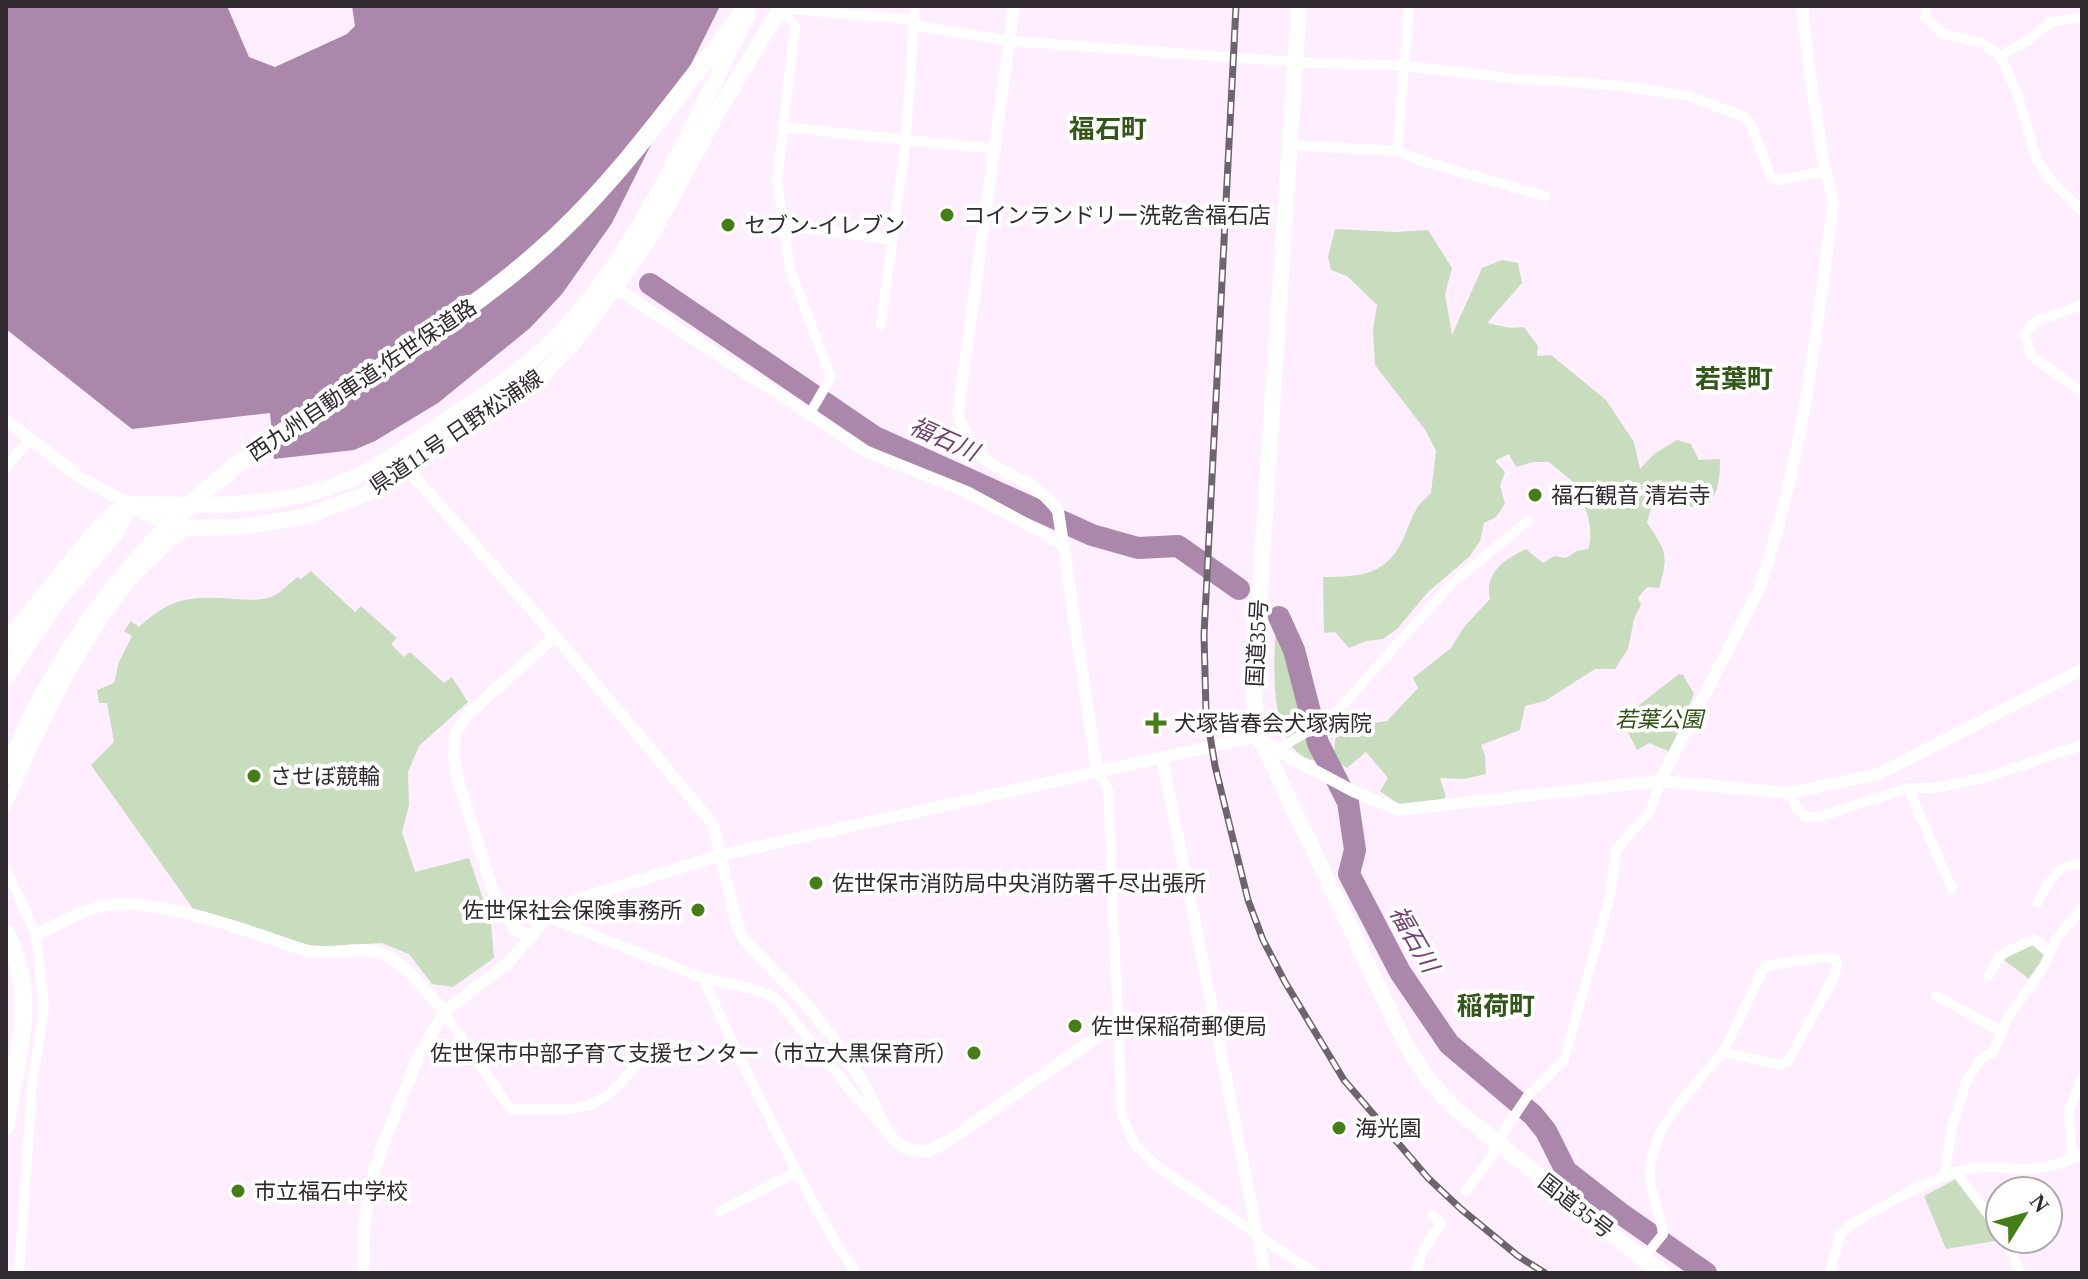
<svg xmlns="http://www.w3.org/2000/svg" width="2088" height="1279" viewBox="0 0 2088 1279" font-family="'Times New Roman','Noto Sans JP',serif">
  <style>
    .green { fill: #c8ddbd }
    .water { fill: #ab87ac }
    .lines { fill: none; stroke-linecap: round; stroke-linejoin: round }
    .river { stroke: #ab87ac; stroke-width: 22 }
    .minor { stroke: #fff; stroke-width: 10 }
    .tertiary { stroke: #fff; stroke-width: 12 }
    .primary { stroke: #fff; stroke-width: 16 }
    .trunk { stroke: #fff; stroke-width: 16 }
    .motorway { stroke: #fff; stroke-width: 18 }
    .rail-casing { stroke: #6e646e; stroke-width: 7 }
    .rail { stroke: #fff; stroke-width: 4; stroke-dasharray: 12; stroke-linecap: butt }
    .poi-dot { fill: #457e17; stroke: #fff; stroke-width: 3 }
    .labels { text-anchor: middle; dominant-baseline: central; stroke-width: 8; stroke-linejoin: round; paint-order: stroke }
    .poi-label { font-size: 22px; fill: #302930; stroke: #fff; text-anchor: start }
    .street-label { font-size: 22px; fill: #302930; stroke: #fff }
    .park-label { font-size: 22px; font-style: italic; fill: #2d5013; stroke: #fff }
    .water-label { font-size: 24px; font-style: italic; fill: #714173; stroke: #fff }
    .quarter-label { font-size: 26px; font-weight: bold; fill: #325719; stroke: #fff }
  </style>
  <rect width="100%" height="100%" fill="#fef"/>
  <path class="green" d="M1335,229L1394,232L1428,230L1452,268L1445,294L1452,335L1482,268L1502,260L1518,263L1522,283L1487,323L1511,328L1524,327L1538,346L1537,356L1551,355L1606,400L1634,442L1640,469L1654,454L1677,440L1691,444L1699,460L1720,459C1720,476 1719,488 1711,502L1691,507L1667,497L1652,505L1647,523C1666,550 1669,555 1659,588L1647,587L1638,598L1641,605L1634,619L1628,649L1615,669H1595L1545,701L1525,706L1520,730L1481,745L1485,755L1486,774L1464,779L1440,778L1446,797L1433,803L1400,805L1380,791L1388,778L1366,752L1347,768L1333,759L1338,720L1356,714L1373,723L1387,721L1418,688L1413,678L1451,648L1464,627L1490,599C1484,572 1505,559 1526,549L1543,563L1554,556L1566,558L1577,551L1588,549C1594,536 1588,505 1577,495L1578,486L1549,462H1533L1516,467L1509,454L1495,461L1505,472L1500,486L1505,504L1496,517L1484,523L1480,541L1469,557L1428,592L1397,629L1383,639L1366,641L1349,648L1335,632L1324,633L1323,577C1362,577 1388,575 1405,535C1413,515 1414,508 1431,493L1436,451L1426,431L1375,365L1373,330L1377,305L1347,276L1331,270L1328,257Z
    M311,571L355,612L361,606L397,638L391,644L404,657L410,652L444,683L452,677L468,702L419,746L408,772L409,805L402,832L415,872L469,858L491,923L494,958L453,987L432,984L409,954L382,943L327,947L304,945L194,910L91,765L114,742L107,703H99L97,690L114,683L119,662L132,636L124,631L131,621L139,627C173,596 192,596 236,599C248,600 262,601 273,596C282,592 290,583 297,577L301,579Z
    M1276,620L1282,621L1318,761C1264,754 1275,658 1276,620Z
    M1679,674L1683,675L1694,694L1670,752L1649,743L1637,750L1621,719Z
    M2032,945L2045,956L2029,979L2004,960L2018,948Z
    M1958,1178L2001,1240L1946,1249L1924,1196Z"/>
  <path class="water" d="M6,6H227L249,57L275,67L347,34L355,26L352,6H720L612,223L562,294L530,328L438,403L375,441L354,450L274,459L270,413L132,429L6,329Z"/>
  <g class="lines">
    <path class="river" d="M650,284L875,437L1092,535L1138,548L1178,546L1239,589
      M1279,617L1294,650L1318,743L1348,802L1355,850L1349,874L1400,972L1449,1044L1533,1115L1546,1131L1566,1171L1620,1213L1706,1273"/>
    <path class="minor" d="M1926,6L1925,17L1943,34L1982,43L2000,56L2017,92L2037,161L2053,183L2082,211
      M779,7L795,26L777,180L790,269L831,377L809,415
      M781,8L914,20L918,26L1011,41L1294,62L1406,66L1519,79L1614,85L1688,96L1744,117L1751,124L1771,178L1779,180L1825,171
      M2000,56L2027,41L2051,22L2082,17
      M782,127L996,149
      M1289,145L1397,151L1429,163L1545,196
      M1397,151L1409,6
      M782,225L892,240
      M2082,305L2036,321L2024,334L2032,356L2082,393
      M881,325L906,138L915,6
      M6,468L29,440
      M1276,750L1307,732L1321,729L1451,584L1528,521
      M1097,771L1108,789L1122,1116L1135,1145L1158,1167L1314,1273
      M1908,788L1952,889
      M1790,793L1797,808L1807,818L1818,817L1908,788H1936L1987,777L2082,745
      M6,807C40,731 77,647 131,582C148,562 169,545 189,528
      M6,869L36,935L44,1008L32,1086L19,1273
      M2037,902C2051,881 2054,865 2082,864
      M547,917L703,978L754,989L776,998L853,1094L882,1126
      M1826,957L1836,960L1837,967L1834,977L1788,1061L1779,1065L1723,1052L1765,966Z
      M1989,975L2000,955L2034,939L2050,952
      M703,978C727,1032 753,1085 780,1139C804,1185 826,1231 856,1273
      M1936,996L2002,1032
      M444,1012L510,1109C586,1109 597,1118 645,1053
      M2072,1159L2069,1111L2082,1078
      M1956,1172L2000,1230
      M1945,1174L1951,1131L1966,1082L1980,1060L1994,1051L2007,1019L2044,966L2057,938L2082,909
      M1466,1191L1492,1156L1496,1143L1527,1097L1564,1060L1610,896L1616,850L1651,810L1660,781
      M720,1211L797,1172
      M2006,1239L2020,1273
      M1643,1259L1663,1234C1661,1216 1652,1198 1650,1179C1647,1129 1694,1088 1723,1052
      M1413,1273L1418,1267L1422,1252L1441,1223L1432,1215
      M1830,1273L1840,1235L1852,1224C1890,1203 1930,1176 1974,1168C1993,1164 2011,1170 2029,1169C2046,1168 2067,1162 2082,1154"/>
    <path class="tertiary" d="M1014,6L958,413C962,427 967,442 977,452C1003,478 1034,477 1058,511L1097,771
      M610,284L865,451L967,492L1065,545
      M6,420L78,476L129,504
      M395,455L555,636L713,824L736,921L744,940L805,1003L833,1038L867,1089L886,1130L897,1143L911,1150L929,1151L951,1139L1117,1023
      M1162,758L1265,1273
      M1660,781L1759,589C1802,464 1817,333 1833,203C1832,188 1825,175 1823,160C1815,109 1807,58 1802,6
      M36,935C56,925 76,913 98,907C150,893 256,934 307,951C330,954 345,950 365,950C400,952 423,989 444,1012
      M532,936L515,930L492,889L459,783L454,760L455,735L467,715L555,636
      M364,1273L363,1238L369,1190L382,1147L418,1058L444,1012L508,963L547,917L576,900L721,855L1259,736L1276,750L1353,791L1398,810L1660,781L1790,793L1878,774L2082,670"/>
    <path class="primary" d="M129,504L164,521L189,528L244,527L307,516L368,493L534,383L568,349L596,313L651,236L721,106L782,6
      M134,504C193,505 252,508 310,493C357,482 398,453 438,426C480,397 528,368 563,330C645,241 692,123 747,16"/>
    <path class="trunk" d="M1299,6L1256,650L1254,702L1259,736L1404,1041L1426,1077L1454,1108L1643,1259L1664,1273"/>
    <path class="motorway" d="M6,643L100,527L123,508
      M6,675L62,594L114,534L129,504
      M6,775C56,647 147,529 258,449C353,380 458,325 545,246C621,178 684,86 748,6
      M6,933C40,999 15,1058 6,1125"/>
    <defs>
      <path id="rail" d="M1236,6L1204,635L1206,711L1215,766L1248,900L1263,940L1285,982L1344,1080L1428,1178L1461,1209L1518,1256L1545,1273"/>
    </defs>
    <use href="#rail" class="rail-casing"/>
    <use href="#rail" class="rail"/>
  </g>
  <g class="poi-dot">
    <circle cx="947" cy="215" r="8"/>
    <circle cx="728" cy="225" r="8"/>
    <circle cx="1535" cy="495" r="8"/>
    <path d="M1152 711h8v8h8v8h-8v8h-8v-8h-8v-8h8z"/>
    <circle cx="254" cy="776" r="8"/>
    <circle cx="816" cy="883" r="8"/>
    <circle cx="698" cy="910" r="8"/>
    <circle cx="1075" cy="1026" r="8"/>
    <circle cx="974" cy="1053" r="8"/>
    <circle cx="1339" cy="1128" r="8"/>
    <circle cx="238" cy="1191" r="8"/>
  </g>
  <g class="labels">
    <g class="poi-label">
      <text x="963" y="215">コインランドリー洗乾舎福石店</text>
      <text x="744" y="225">セブン-イレブン</text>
      <text x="1551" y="495">福石観音 清岩寺</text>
      <text x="1174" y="723">犬塚皆春会犬塚病院</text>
      <text x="270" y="776">させぼ競輪</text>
      <text x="832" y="883">佐世保市消防局中央消防署千尽出張所</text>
      <text x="682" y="910" text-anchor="end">佐世保社会保険事務所</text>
      <text x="1091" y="1026">佐世保稲荷郵便局</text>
      <text x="958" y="1053" text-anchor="end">佐世保市中部子育て支援センター（市立大黒保育所）</text>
      <text x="1355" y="1128">海光園</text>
      <text x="254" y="1191">市立福石中学校</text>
    </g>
    <g class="street-label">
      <text transform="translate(362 380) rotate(-34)">西九州自動車道;佐世保道路</text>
      <text transform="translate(456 432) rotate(-34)">県道11号 日野松浦線</text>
      <text transform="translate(1257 643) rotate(-87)">国道35号</text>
      <text transform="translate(1576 1206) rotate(38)">国道35号</text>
    </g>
    <g class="park-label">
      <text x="1659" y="719">若葉公園</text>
    </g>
    <g class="water-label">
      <text transform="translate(944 439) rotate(24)">福石川</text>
      <text transform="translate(1414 939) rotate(60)">福石川</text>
    </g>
    <g class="quarter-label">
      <text x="1108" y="129">福石町</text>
      <text x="1734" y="379">若葉町</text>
      <text x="1496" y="1006">稲荷町</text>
    </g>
  </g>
  <rect width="2088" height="1279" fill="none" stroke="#302930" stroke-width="16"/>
  <g transform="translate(2024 1215) rotate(53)"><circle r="38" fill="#ffffff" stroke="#aca9ac" stroke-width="2"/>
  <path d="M0-6L14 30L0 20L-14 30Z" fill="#457e17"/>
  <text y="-12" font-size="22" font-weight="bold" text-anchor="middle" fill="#302930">N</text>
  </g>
</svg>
